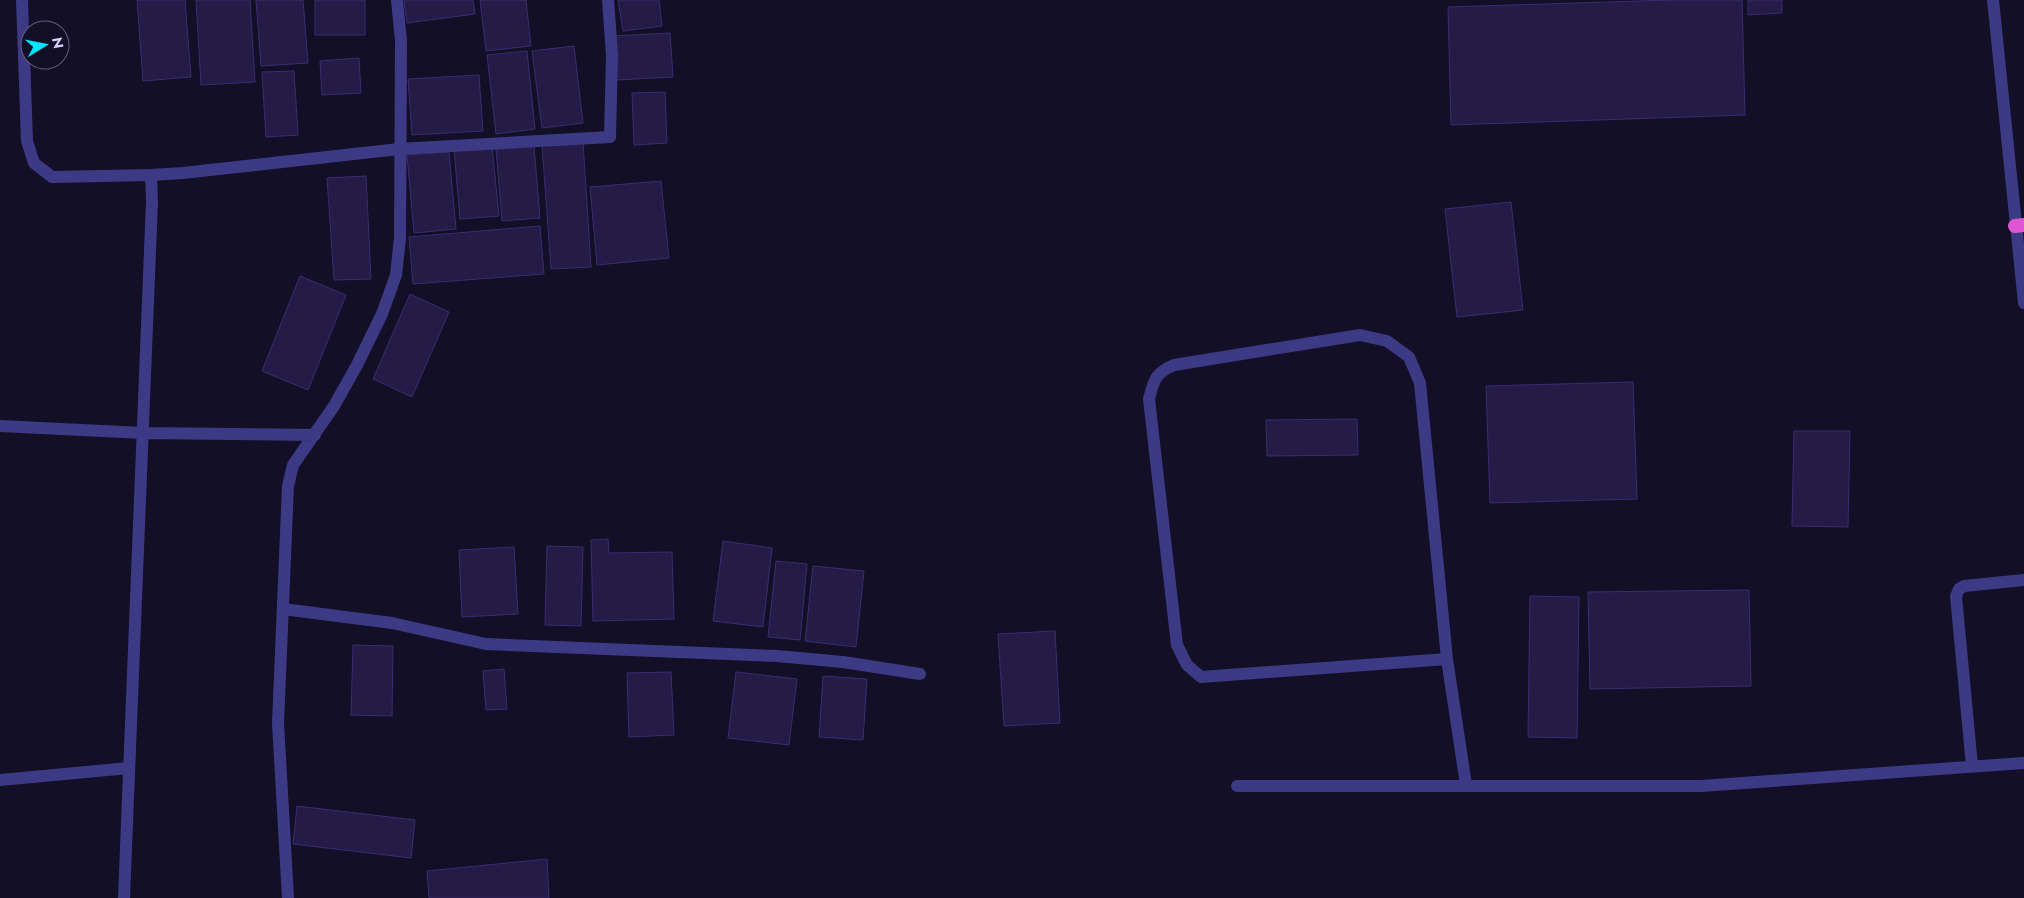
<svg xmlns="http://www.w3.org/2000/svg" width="2024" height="898" viewBox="0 0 2024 898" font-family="Jost,sans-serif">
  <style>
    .building { fill: #241b47; stroke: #3b2d73 }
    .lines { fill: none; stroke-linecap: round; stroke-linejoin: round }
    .service { stroke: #3d3a85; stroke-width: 12 }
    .minor { stroke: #3d3a85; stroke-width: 12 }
    .tertiary { stroke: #3d3a85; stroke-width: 12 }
    .trunk { stroke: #e055d1; stroke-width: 14 }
  </style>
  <rect width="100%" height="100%" fill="#130f26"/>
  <path class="building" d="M137,0H185L191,77L143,81Z
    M196,0H250L255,82L201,85Z
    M256,0H303L308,63L261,66Z
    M315,0H365V35H315Z
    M404,0H473L475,14L407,23Z
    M480,0H526L531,46L486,51Z
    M618,0H659L662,26L623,31Z
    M1671,0H1742L1745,115L1451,125L1448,7Z
    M1748,0H1782V13L1748,15Z
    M670,33L673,77L616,80L613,36Z
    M574,46L583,123L542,128L532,51Z
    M527,51L535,129L496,134L487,55Z
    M359,58L361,93L322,95L320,61Z
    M294,71L298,135L266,137L262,72Z
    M479,75L483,131L412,135L408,79Z
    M665,92L667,143L634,145L632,93Z
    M583,142L591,267L551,269L542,145Z
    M492,146L499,216L460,219L454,149Z
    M534,146L540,218L502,221L496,149Z
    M449,152L456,229L414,233L407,155Z
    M366,176L371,279L334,280L327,178Z
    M661,181L669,258L597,265L590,187Z
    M1511,202L1523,310L1457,317L1445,209Z
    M540,226L544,274L413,284L409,237Z
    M300,276L346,295L308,390L262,371Z
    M410,294L449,312L412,397L373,379Z
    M1633,382L1637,499L1490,503L1486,386Z
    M1357,419L1358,455L1267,456L1266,420Z
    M1794,431H1850L1848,527L1792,526Z
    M608,539L609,553L672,552L674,619L593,621L591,540Z
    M723,541L772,548L763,627L713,621Z
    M547,546L583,547L581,626L545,625Z
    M514,547L518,614L462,617L459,550Z
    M776,561L807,564L800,640L768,637Z
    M813,566L864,571L856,647L805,641Z
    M1749,590L1751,686L1590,689L1588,592Z
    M1530,596L1579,597L1577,738L1528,737Z
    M1055,631L1060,723L1004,726L998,634Z
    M353,645L393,646L392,716L351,715Z
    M504,669L507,709L486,710L483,671Z
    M671,672L674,735L629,737L627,673Z
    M736,672L797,679L789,745L728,738Z
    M823,676L867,679L863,740L819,737Z
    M297,806L415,820L411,858L293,844Z
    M547,859L549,898H429L427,871Z"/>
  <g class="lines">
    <path class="service" d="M1447,659L1201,677L1187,665L1177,645L1149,399C1154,380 1155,373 1174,365L1360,335L1387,341L1409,357L1420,383L1447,659L1466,785
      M1972,766L1956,596L1959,589L1964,586L2024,580
      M1237,786H1701L2024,763"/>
    <path class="minor" d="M22,0L27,141L34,163L52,177L151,175
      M0,426L143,433L315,435
      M283,609L392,623L486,644L777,656L843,662L920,674
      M0,780L129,768
      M124,898L152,201L151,175L183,173L399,149L610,137L612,55L608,0
      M288,898L278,723L288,486L293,465L334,406L357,365L382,314L396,275L400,238L401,41L397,0"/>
    <path class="tertiary" d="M1993,0L2024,303"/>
    <path class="trunk" d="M2015,226L2024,225"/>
  </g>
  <g transform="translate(45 45) rotate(80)"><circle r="24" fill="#130f26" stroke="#625e7d"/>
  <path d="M0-4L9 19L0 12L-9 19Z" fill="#00e5ff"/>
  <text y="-8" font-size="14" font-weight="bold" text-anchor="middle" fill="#d9d4ff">N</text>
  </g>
</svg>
